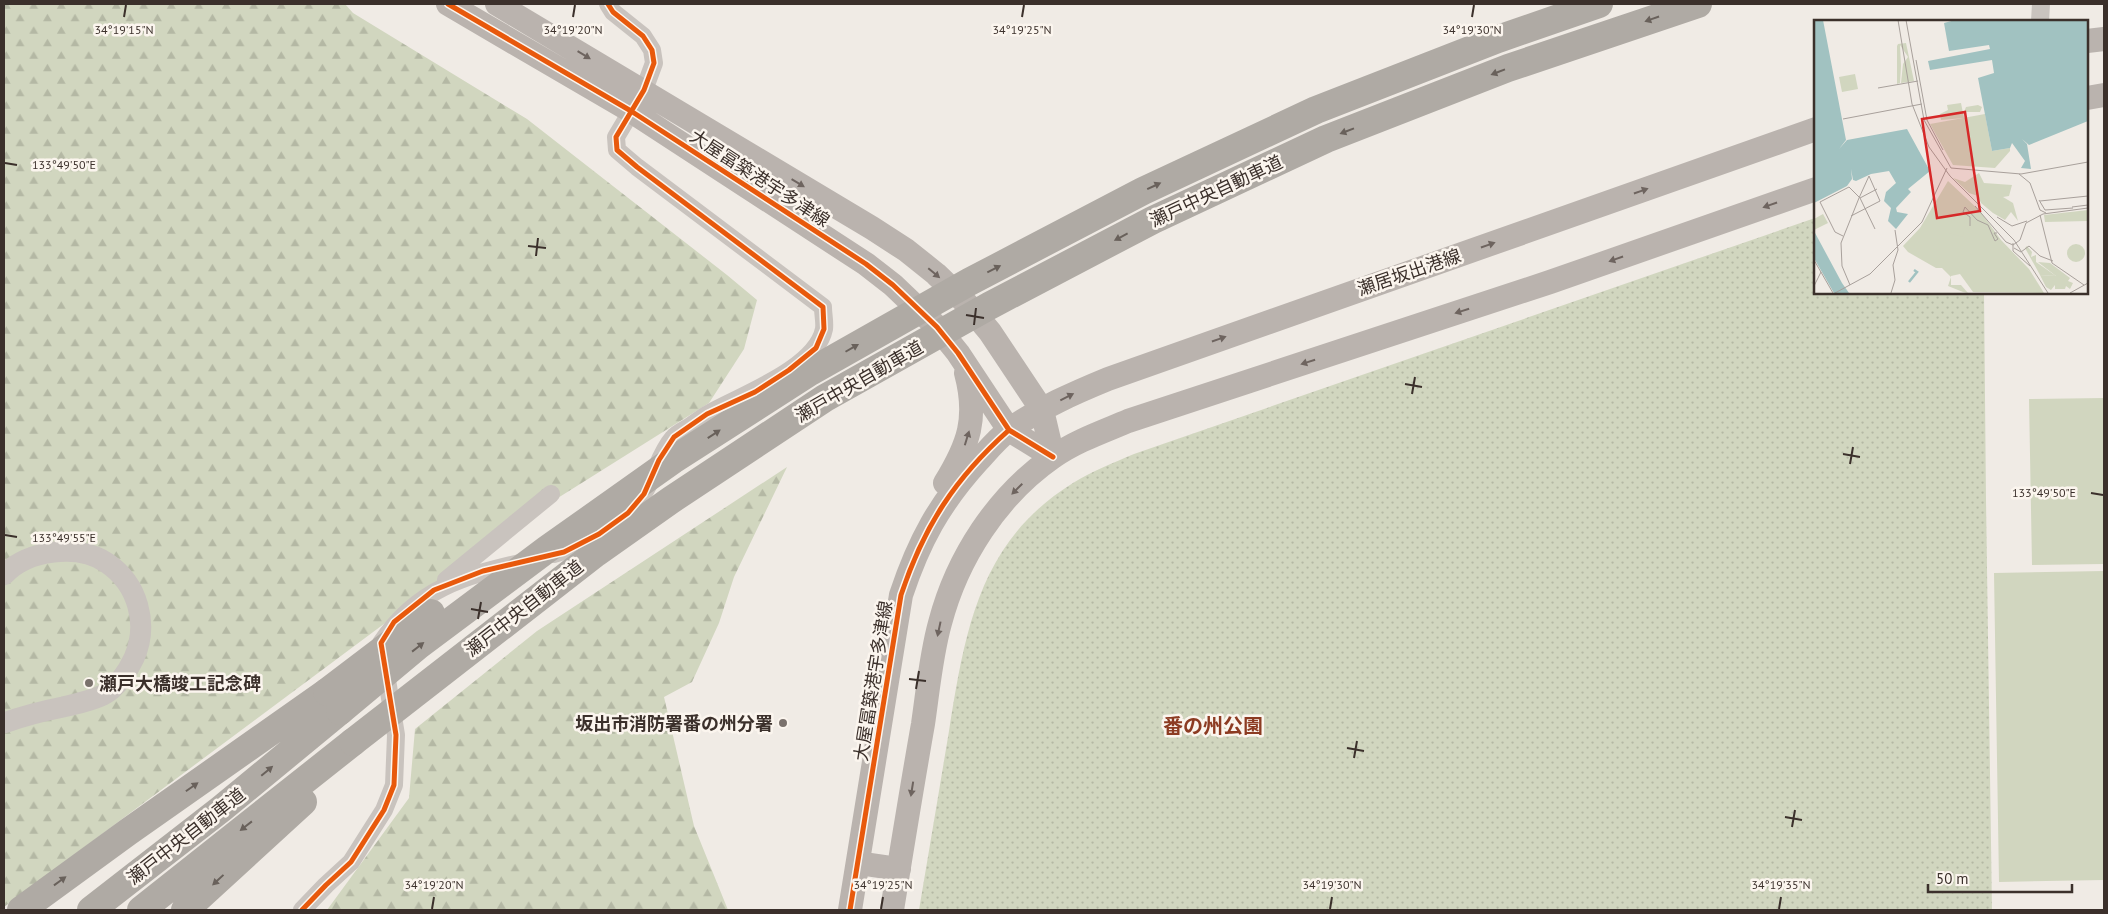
<svg xmlns="http://www.w3.org/2000/svg" width="2108" height="914" viewBox="0 0 2108 914" font-family="'PT Sans','Noto Sans JP',sans-serif">
  <style>
    .green { fill: #d1d6bf }
    .forest { fill: url(#forest-firs) }
    .park { fill: url(#park-dots) }
    .lines { fill: none; stroke-linecap: round; stroke-linejoin: round }
    .minor { stroke: #c9c3be; stroke-width: 18 }
    .tertiary { stroke: #c9c3be; stroke-width: 21 }
    .secondary { stroke: #bab3ae; stroke-width: 24 }
    .motorway { stroke: #afaaa4; stroke-width: 28 }
    .motorway-bridge { stroke: #afaaa4; stroke-width: 28 }
    .cycleway-casing { stroke: #fbf5ee; stroke-width: 8 }
    .cycleway { stroke: #e8590c; stroke-width: 5 }
    .oneway { fill: #69615b }
    .oneway2 { fill: #6e645f }
    .ticks { fill: none; stroke: #3b302b; stroke-width: 2 }
    .poi-dot { fill: #7a716c; stroke: #fbf5ee; stroke-width: 2 }
    .labels { text-anchor: middle; dominant-baseline: central; stroke-width: 5; stroke-linejoin: round; paint-order: stroke }
    .street-label { font-size: 18px; fill: #3b302b; stroke: #fbf5ee }
    .poi-label { font-size: 18px; font-weight: bold; fill: #3b302b; stroke: #fbf5ee; text-anchor: start }
    .quarter-label { font-size: 20px; font-weight: bold; fill: #8c3b22; stroke: #fbf5ee }
    .inset-river { fill: none; stroke: #a1c2c1; stroke-width: 2.5 }
    .inset-road { fill: none; stroke: #a8a09b; stroke-width: 1 }
    .view { fill: #d62828; fill-opacity: 0.15; stroke: #d62828; stroke-width: 2.5 }
    .inset-edge { fill: none; stroke: #3b302b; stroke-width: 2.5 }
    .ticks-label { font-size: 12px; text-anchor: middle; fill: #3b302b; stroke: #fbf5ee; stroke-width: 5; stroke-linejoin: round; paint-order: stroke }
  </style>
  <defs>
    <pattern id="forest-firs" width="22" height="20" patternUnits="userSpaceOnUse" patternTransform="scale(1.25)"><rect width="22" height="20" fill="#d1d6bf"/><path d="M5 1l3.5 6h-7zM16 11l3.5 6h-7z" fill="#b4b8a4"/></pattern>
    <pattern id="park-dots" width="8" height="8" patternUnits="userSpaceOnUse" patternTransform="scale(1.25)"><rect width="8" height="8" fill="#d1d6bf"/><path d="M2 2h.1M6 6h.1" fill="none" stroke="#b4b8a4" stroke-width="1.8" stroke-linecap="round"/></pattern>
  </defs>
  <rect width="100%" height="100%" fill="#f0ebe5"/>
  <path class="green" d="M2104,398V564L2032,565L2029,399Z
    M2104,571V880L1999,882L1994,573Z"/>
  <path class="forest" d="M4,4H345L353,13L527,119L727,275L757,300L744,349L709,403L526,518L4,907Z
    M787,467L734,577L719,623L692,682L664,697L694,826L728,910H327L409,798L415,729L537,631Z"/>
  <path class="park" d="M1815,218L1816,292L1984,293L1986,500L1992,910H919C929,851 939,791 949,731C965,631 979,541 1073,483C1092,471 1113,463 1134,454Z"/>
  <g class="lines">
    <path class="minor" d="M2040,21L2041,4
      M554,554C584,547 626,520 643,494C655,477 659,454 673,438C677,433 684,430 689,427C695,423 701,418 708,414C739,396 816,369 824,329C825,323 823,314 823,307L637,167L617,150L616,137L644,90L654,63L652,50L643,36L613,12L608,4
      M446,580L551,494
      M302,910L326,885L351,862L384,810L394,785L396,735L381,643C417,589 463,576 524,562"/>
    <path class="tertiary" d="M4,575C27,550 78,543 107,563C138,584 149,624 134,658C128,671 117,688 103,695C91,701 76,704 63,707C43,711 23,716 4,723"/>
    <path class="secondary" d="M448,4L631,111L866,264L893,285L937,327L958,353L1009,430L1053,457
      M497,4L872,228L906,250L936,274L965,302L990,332L1042,410L1053,457
      M2087,41L2104,39
      M2087,98L2104,95
      M945,483C969,444 978,418 966,373
      M858,863L899,869
      M850,910L901,595C919,541 939,504 978,461C988,450 998,438 1010,429C1040,408 1074,393 1108,379L1816,129
      M892,910C902,848 912,786 923,724C928,690 931,655 940,623C957,558 997,496 1053,457C1076,441 1102,432 1128,421L1550,282L1816,189"/>
    <path class="motorway" d="M21,910L128,832L327,692
      M91,910L221,809L340,711
      M141,910L353,742
      M185,910L303,802"/>
    <path class="motorway-bridge" d="M327,692L431,613
      M340,711L419,645L546,550L673,460L810,372L969,282L1143,191L1316,110L1498,39L1599,4
      M353,742L596,553L671,500L825,398L989,306L1153,220L1326,139L1508,68L1698,4"/>
    <defs>
      <path id="cycleway" d="M448,4L631,111L866,264L893,285L937,327L958,353L1009,430L1053,457
        M302,910L326,885L351,862L384,810L394,785L396,735L381,643L394,622L434,590L483,571L564,552L599,534L628,513L644,494L659,460L674,437L707,414L755,392L789,370L816,348L824,329L823,307L637,167L617,150L616,137L644,90L654,63L652,50L643,36L613,12L608,4
        M850,910L901,595C924,526 955,478 1009,430"/>
    </defs>
    <use href="#cycleway" class="cycleway-casing"/>
    <use href="#cycleway" class="cycleway"/>
  </g>
  <defs><path id="oneway-solid" d="M-6-.8H1V-3.2L6.5 0L1 3.2V.8H-6Z" transform="scale(1.25)"/></defs>
  <g class="oneway">
    <use href="#oneway-solid" transform="translate(1652 19) rotate(161)"/>
    <use href="#oneway-solid" transform="translate(1498 72) rotate(159)"/>
    <use href="#oneway-solid" transform="translate(1347 131) rotate(159)"/>
    <use href="#oneway-solid" transform="translate(1154 186) rotate(-25)"/>
    <use href="#oneway-solid" transform="translate(1121 237) rotate(152)"/>
    <use href="#oneway-solid" transform="translate(994 269) rotate(-27)"/>
    <use href="#oneway-solid" transform="translate(852 348) rotate(-30)"/>
    <use href="#oneway-solid" transform="translate(714 434) rotate(-33)"/>
    <use href="#oneway-solid" transform="translate(418 647) rotate(-38)"/>
    <use href="#oneway-solid" transform="translate(267 771) rotate(-40)"/>
    <use href="#oneway-solid" transform="translate(192 787) rotate(-35)"/>
    <use href="#oneway-solid" transform="translate(246 826) rotate(142)"/>
    <use href="#oneway-solid" transform="translate(218 880) rotate(137)"/>
    <use href="#oneway-solid" transform="translate(60 881) rotate(-36)"/>
  </g>
  <g class="oneway2">
    <use href="#oneway-solid" transform="translate(584 55) rotate(31)"/>
    <use href="#oneway-solid" transform="translate(798 183) rotate(31)"/>
    <use href="#oneway-solid" transform="translate(1641 191) rotate(-19)"/>
    <use href="#oneway-solid" transform="translate(1770 205) rotate(161)"/>
    <use href="#oneway-solid" transform="translate(1488 245) rotate(-19)"/>
    <use href="#oneway-solid" transform="translate(1616 259) rotate(161)"/>
    <use href="#oneway-solid" transform="translate(934 273) rotate(40)"/>
    <use href="#oneway-solid" transform="translate(1462 311) rotate(162)"/>
    <use href="#oneway-solid" transform="translate(1219 339) rotate(-19)"/>
    <use href="#oneway-solid" transform="translate(1308 362) rotate(162)"/>
    <use href="#oneway-solid" transform="translate(1067 397) rotate(-27)"/>
    <use href="#oneway-solid" transform="translate(967 438) rotate(-73)"/>
    <use href="#oneway-solid" transform="translate(1017 489) rotate(135)"/>
    <use href="#oneway-solid" transform="translate(939 629) rotate(102)"/>
    <use href="#oneway-solid" transform="translate(912 789) rotate(99)"/>
  </g>
  <path class="ticks" d="M124,17L126,5M573,17L575,5M1022,17L1024,5M1472,17L1474,5M5,163L17,165M528,246L546,248M536,256L538,238M966,315L984,318M974,325L976,308M1405,384L1422,387M1412,394L1415,377M1843,454L1860,457M1850,464L1853,447M2091,493L2103,495M5,535L17,537M471,609L488,612M478,619L481,602M909,679L926,681M916,689L919,671M1347,748L1364,751M1354,758L1357,741M1785,817L1802,820M1792,827L1795,810M432,909L434,897M881,909L883,897M1330,909L1332,897M1779,909L1781,897"/>
  <g class="poi-dot">
    <circle cx="89" cy="683" r="5"/>
    <circle cx="783" cy="723" r="5"/>
  </g>
  <g class="labels">
    <g class="street-label">
      <text transform="translate(760 178) rotate(33)">大屋冨築港宇多津線</text>
      <text transform="translate(1216 191) rotate(-25)">瀬戸中央自動車道</text>
      <text transform="translate(1409 272) rotate(-19)">瀬居坂出港線</text>
      <text transform="translate(859 381) rotate(-30)">瀬戸中央自動車道</text>
      <text transform="translate(524 608) rotate(-38)">瀬戸中央自動車道</text>
      <text transform="translate(873 681) rotate(-81)">大屋冨築港宇多津線</text>
      <text transform="translate(186 836) rotate(-38)">瀬戸中央自動車道</text>
    </g>
    <g class="poi-label">
      <text x="99" y="683">瀬戸大橋竣工記念碑</text>
      <text x="773" y="723" text-anchor="end">坂出市消防署番の州分署</text>
    </g>
    <g class="quarter-label">
      <text x="1213" y="726">番の州公園</text>
    </g>
  </g>
  <g transform="translate(1814 20)">
    <rect width="274" height="274" fill="#f0ebe5"/>
    <path d="M92,23L100,61L87,63L89,44L94,37L86,25L87,46L86,63L83,64V26L84,24ZM41,54L44,69L28,72L25,57ZM147,83L150,98L127,100L126,94L134,90L133,85ZM164,85L168,87L166,92H150L152,87ZM9,194L14,203L0,210V199ZM253 233a9 9 0 1 1 18 0a9 9 0 1 1-18 0Z" fill="#d1d6bf"/>
    <path d="M165,153L170,163L198,165L195,176L189,177L199,183L204,201L197,192L191,200L179,193L167,183L164,176L155,173L139,158L151,162ZM134,161L166,191L187,220L215,249L230,273L159,272L146,254L137,256V265H147L154,273L149,272L134,266L137,257L128,248H122L94,232L89,226L106,208ZM213,226L218,232L217,237L222,235V242L242,256L226,255L211,228Z" fill="#d1d6bf"/>
    <path d="M224,242L236,243L256,258L254,261L259,263L256,269L252,266L251,269H241V265L237,270L232,267L226,255L242,256Z" fill="#d1d6bf"/>
    <path d="M171,94L178,131L196,128V131L181,148L139,145L116,104ZM274,190V201L231,202L230,195ZM151,198L149,217L135,213L133,202Z" fill="#d1d6bf"/>
    <path d="M0,0H9L32,120L25,129L33,120L93,109L116,151L94,169L97,172L82,188L83,192L94,194L82,209L74,201L77,188L70,181L72,172L82,163L75,151L57,154L42,161L39,160L37,149L38,159L33,166L0,183ZM141,0H274V101L215,125L208,119L213,124L217,149L207,148L211,141L198,123L196,128L178,131L164,58L180,53L178,40L116,50L114,41L176,29L175,25L135,31L130,3ZM0,211L28,263L35,273H20L1,240Z" fill="#a1c2c1"/>
    <path class="inset-river" d="M95,262L103,252L100,250"/>
    <path class="inset-road" d="M84,0L98,84L115,127L136,156L200,220L234,273M92,0L110,100L137,148L207,154L274,142M102,40L113,100L129,130M64,68L104,61M29,99L108,84M205,154L216,163L226,190L232,193M46,178L61,209M225,180L231,190L259,188M226,181L274,176M161,186L192,222L199,225L206,220L212,203L229,194L274,188M258,187L274,185M226,195L238,243L270,265M183,197L198,206L213,201M156,206V197L149,192L151,187L163,200L174,205L181,221L184,219L180,213H183M29,216L21,212L6,182L35,167L46,178L63,169M199,223V231L216,246M200,228L207,232L215,226L226,236L239,241M0,240L19,273M36,265L28,246L27,223L45,178L55,156L66,181L37,196M0,266L7,252M21,273L56,254L108,202L133,148M77,273L81,260L79,245L84,230L81,210M256,273L274,263"/>
    <path class="view" d="M151,92L166,191L123,198L108,99Z"/>
    <rect width="274" height="274" class="inset-edge"/>
  </g>
  <g class="ticks-label">
    <text x="573" y="34">34°19'20"N</text>
    <text x="1022" y="34">34°19'25"N</text>
    <text x="1472" y="34">34°19'30"N</text>
    <text x="124" y="34">34°19'15"N</text>
    <text x="64" y="169">133°49'50"E</text>
    <text x="2044" y="497">133°49'50"E</text>
    <text x="64" y="542">133°49'55"E</text>
    <text x="434" y="889">34°19'20"N</text>
    <text x="883" y="889">34°19'25"N</text>
    <text x="1332" y="889">34°19'30"N</text>
    <text x="1781" y="889">34°19'35"N</text>
  </g>
  <rect width="2108" height="914" fill="none" stroke="#3b302b" stroke-width="10"/>
  <path d="M1928 884v8h144v-8" fill="none" stroke="#3b302b" stroke-width="2.5"/>
  <text x="1936" y="884" font-size="15" fill="#3b302b" stroke="#fbf5ee" stroke-width="4" paint-order="stroke">50 m</text>
</svg>
